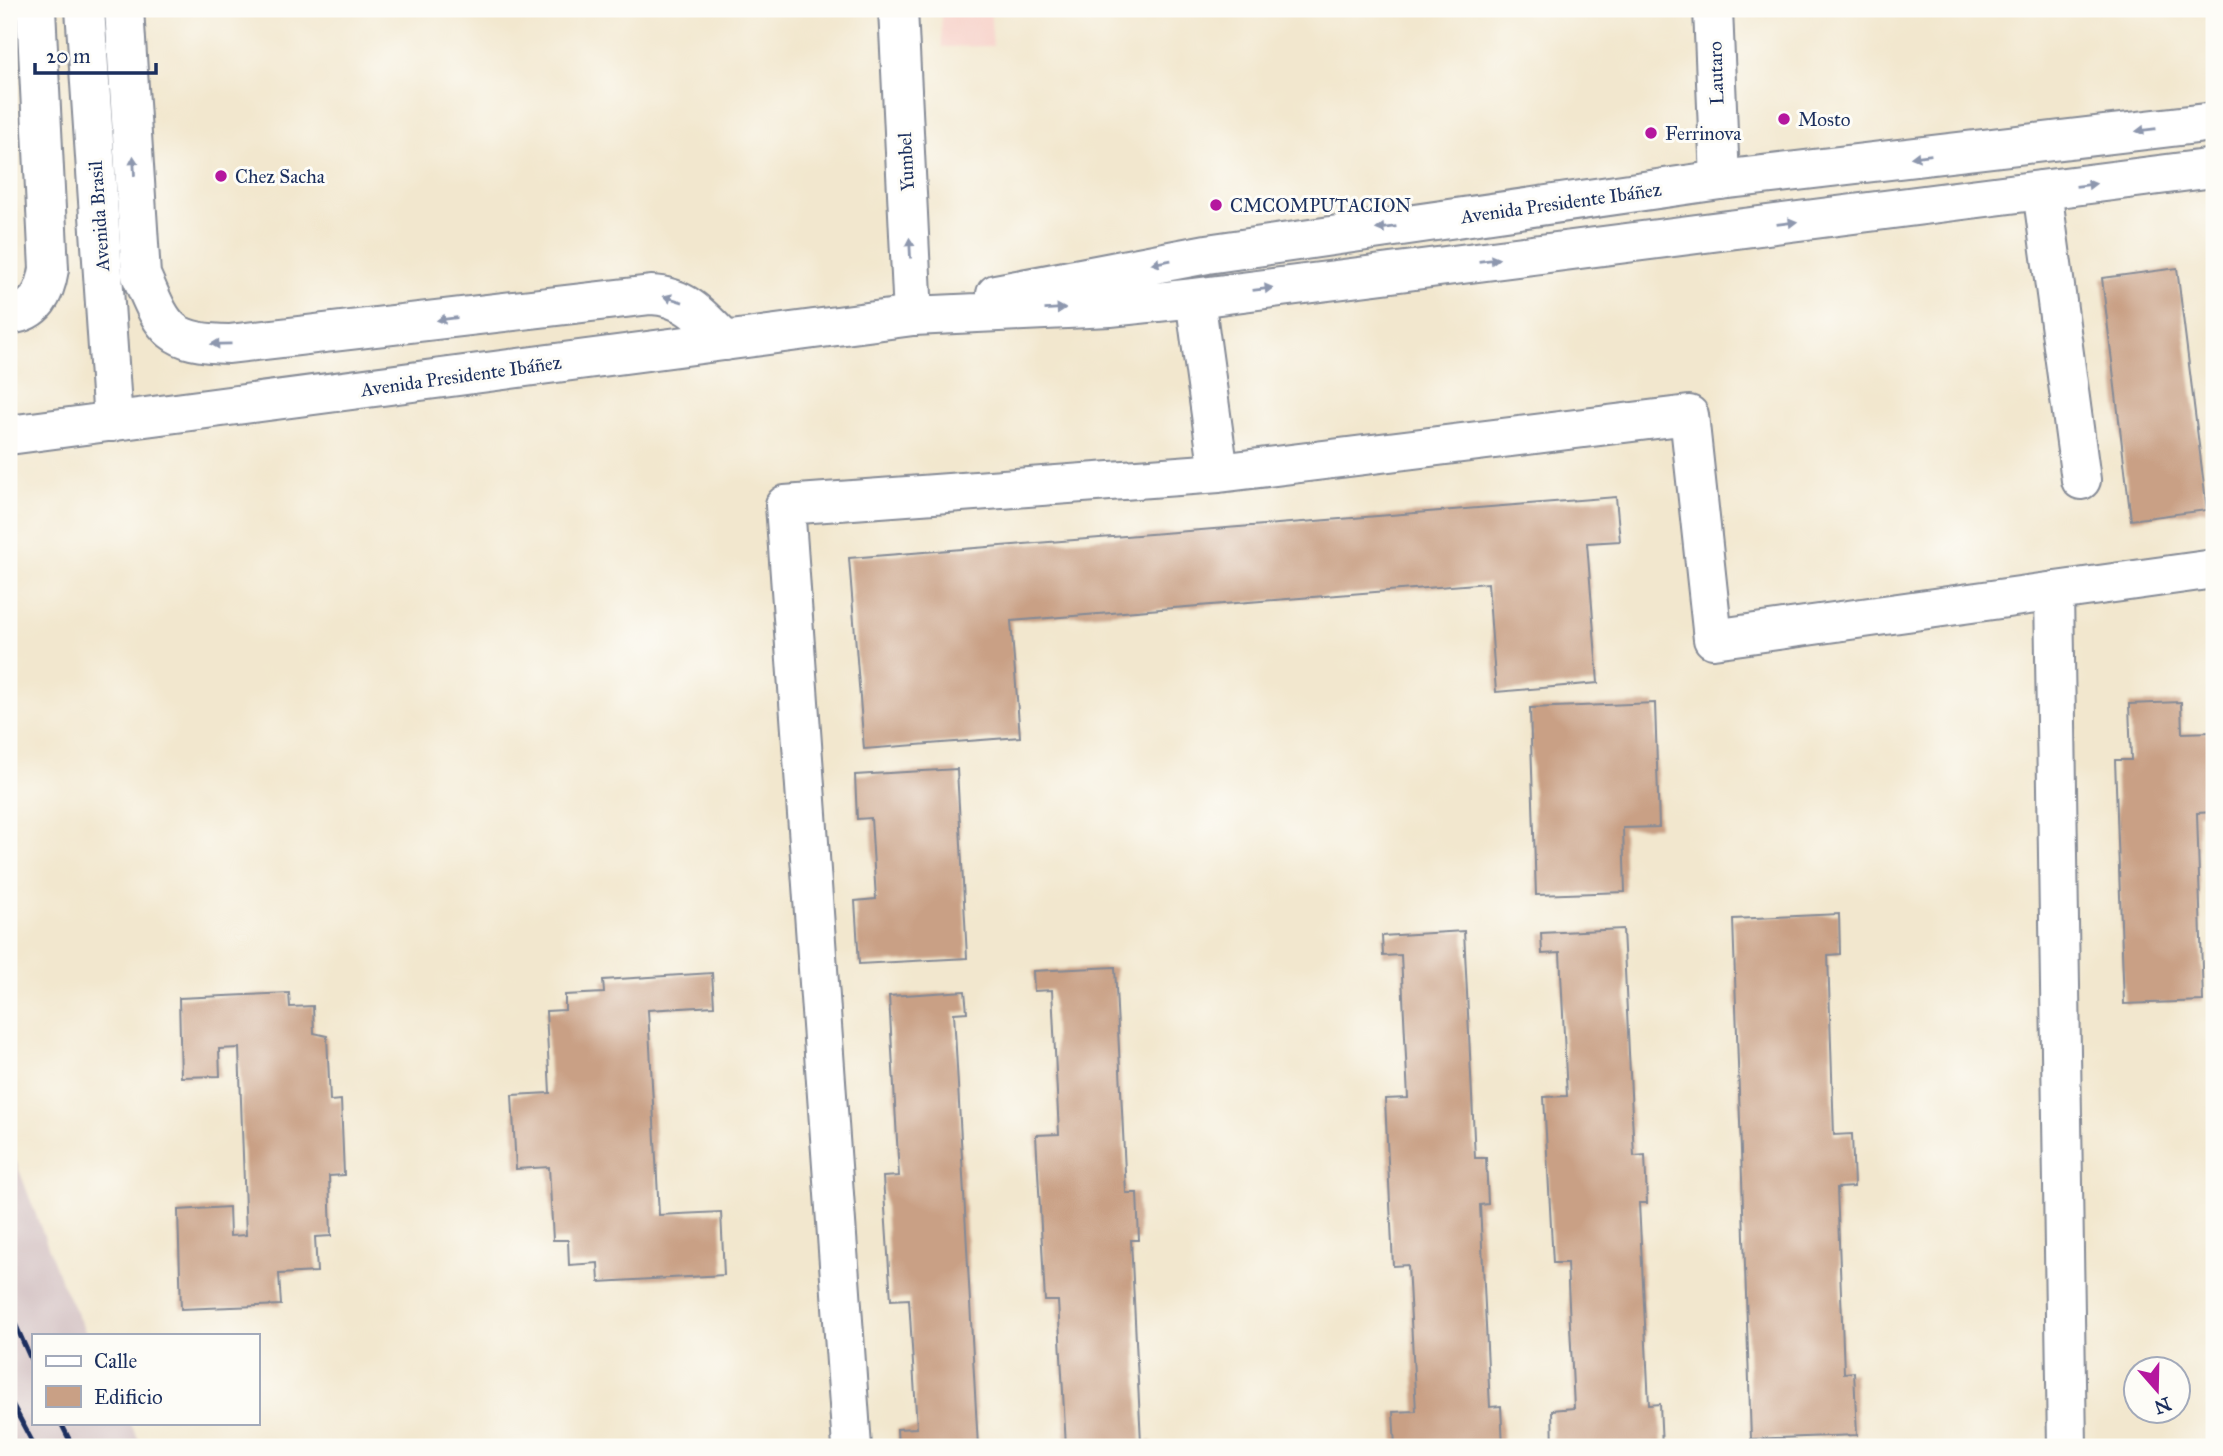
<svg xmlns="http://www.w3.org/2000/svg" width="2223" height="1456" viewBox="0 0 2223 1456" font-family="'IM FELL Great Primer',serif">
  <style>
    .built { fill: #f7d1c9 }
    .industrial { fill: #d2bfc1 }
    .building { fill: #c9a085 }
    .lines { fill: none; stroke-linecap: round; stroke-linejoin: round }
    .minor-casing { stroke: #868b96; stroke-width: 42 }
    .major-casing { stroke: #868b96; stroke-width: 42 }
    .minor { stroke: #fff; stroke-width: 38 }
    .major { stroke: #fff; stroke-width: 38 }
    .rail { stroke: #1b2f5e; stroke-width: 5 }
    .oneway { fill: #8d97ae }
    .poi-dot { fill: #b5179e; stroke: #fdfcf7; stroke-width: 2.5 }
    .labels { text-anchor: middle; dominant-baseline: central; stroke-width: 6; stroke-linejoin: round; paint-order: stroke }
    .street-label { font-size: 19px; fill: #1b2f5e; stroke: #fdfcf7 }
    .poi-label { font-size: 19px; fill: #1b2f5e; stroke: #fdfcf7; text-anchor: start }
  </style>
  <rect width="100%" height="100%" fill="#fdfcf7"/>
  <filter id="ink" filterUnits="userSpaceOnUse"><feTurbulence type="fractalNoise" baseFrequency=".0143" numOctaves="2"/><feDisplacementMap in="SourceGraphic" scale="14" xChannelSelector="R" yChannelSelector="G"/><feConvolveMatrix kernelMatrix="1 2 1 2 8 2 1 2 1" color-interpolation-filters="sRGB"/></filter>
  <filter id="wash" filterUnits="userSpaceOnUse"><feTurbulence type="fractalNoise" baseFrequency=".00686" numOctaves="4" result="noise"/><feDisplacementMap in="SourceGraphic" scale="28" xChannelSelector="R" yChannelSelector="G"/><feGaussianBlur stdDeviation="1.57" result="paint"/><feColorMatrix in="noise" values="0 0 0 0 0 0 0 0 0 0 0 0 0 0 0 0 0 1.4 0 .05"/><feComposite in="paint" operator="in"/></filter>
  <g filter="url(#wash)">
    <rect width="100%" height="100%" fill="#f2e7ce"/>
    <path class="built" d="M941,9H990L993,46L942,47Z"/>
    <path class="industrial" d="M9,1143L62,1284L87,1335H33V1423H130L143,1447H9Z"/>
    <g id="blocks">
      <path class="building" d="M2177,268L2207,510L2131,520L2102,278Z
        M1616,497L1620,541L1587,543L1598,683L1496,692L1488,583L1011,621L1020,737L864,749L849,558Z
        M2181,702L2182,733L2214,732V812L2197,813L2203,1001L2124,1004L2115,760H2131L2129,704Z
        M1655,703L1659,827L1623,828L1625,892L1536,895L1530,708Z
        M957,769L967,958L859,964L855,901L876,899L871,818L857,819L855,775Z
        M1839,914L1840,954L1828,955L1834,1135L1852,1134L1854,1187L1837,1188L1844,1373L1854,1372L1857,1435L1751,1439L1733,919Z
        M1623,929L1634,1156L1645,1155L1647,1203H1639L1649,1405L1660,1404L1662,1447H1553L1552,1410L1574,1408L1567,1263H1553L1544,1097L1567,1096L1560,953L1542,954L1541,933Z
        M1464,931L1475,1158H1486L1488,1204L1480,1205L1490,1407L1501,1406L1503,1447H1395L1393,1412L1416,1411L1408,1265L1393,1266L1385,1099L1408,1098L1401,955L1383,956L1382,936Z
        M1115,967L1126,1193H1137L1139,1240H1131L1141,1442L1152,1441V1447H1066L1058,1301H1045L1036,1135L1059,1134L1052,990L1034,991L1033,971Z
        M712,973L714,1006L648,1010L659,1215L721,1212L724,1275L599,1282L598,1263L569,1265L568,1240H553L549,1167L516,1169L512,1095L550,1093L546,1011L565,1010V995L604,993L603,980Z
        M965,991L967,1012L954,1013L978,1447H898L897,1429L917,1428L909,1299L891,1300L883,1177L899,1176L889,996Z
        M289,993L290,1007L313,1006L314,1033L327,1036L330,1101L341,1100L344,1175L329,1176L331,1236L315,1237L317,1272L279,1274L281,1305L181,1309L178,1210L229,1207L230,1236L246,1235L239,1048L219,1049L220,1076L181,1077L179,998Z"/>
    </g>
  </g>
  <g filter="url(#ink)">
    <use href="#blocks" fill-opacity="0" stroke="#868b96" stroke-width="2"/>
    <g class="lines">
      <defs>
        <path id="minor" d="M124,9L141,275C164,328 167,343 229,344L651,295C685,296 703,318 725,341
          M898,9L913,316
          M1713,9L1720,180
          M2042,190L2081,480
          M1195,298L1219,473L1689,415L1713,639L2214,569
          M9,315C36,312 45,294 49,269L36,9
          M2054,591L2067,1447
          M852,1447L785,505L1219,473"/>
        <path id="major" d="M85,9L113,422
          M996,294L1207,254L1720,180L2214,122
          M9,435L913,316L1110,307L1195,298L2214,168"/>
      </defs>
      <use href="#minor" class="minor-casing"/>
      <use href="#major" class="major-casing"/>
      <use href="#minor" class="minor"/>
      <use href="#major" class="major"/>
      <path class="rail" d="M9,1310L33,1364
        M9,1398L35,1447
        M61,1423L73,1447"/>
    </g>
    <defs><path id="oneway-solid" d="M-6-.8H1V-3.2L6.5 0L1 3.2V.8H-6Z" transform="scale(1.75)"/></defs>
    <g class="oneway">
      <use href="#oneway-solid" transform="translate(2146 130) rotate(173)"/>
      <use href="#oneway-solid" transform="translate(1921 156) rotate(173)"/>
      <use href="#oneway-solid" transform="translate(134 166) rotate(-93)"/>
      <use href="#oneway-solid" transform="translate(2086 185) rotate(-7)"/>
      <use href="#oneway-solid" transform="translate(1787 223) rotate(-7)"/>
      <use href="#oneway-solid" transform="translate(1386 228) rotate(172)"/>
      <use href="#oneway-solid" transform="translate(910 248) rotate(-93)"/>
      <use href="#oneway-solid" transform="translate(1489 260) rotate(-7)"/>
      <use href="#oneway-solid" transform="translate(1161 262) rotate(170)"/>
      <use href="#oneway-solid" transform="translate(1263 289) rotate(-7)"/>
      <use href="#oneway-solid" transform="translate(673 299) rotate(-163)"/>
      <use href="#oneway-solid" transform="translate(1055 309) rotate(-3)"/>
      <use href="#oneway-solid" transform="translate(447 319) rotate(173)"/>
      <use href="#oneway-solid" transform="translate(221 344) rotate(179)"/>
    </g>
  </g>
  <g class="poi-dot">
    <circle cx="1784" cy="119" r="7"/>
    <circle cx="1651" cy="133" r="7"/>
    <circle cx="221" cy="176" r="7"/>
    <circle cx="1216" cy="205" r="7"/>
  </g>
  <g class="labels">
    <g class="street-label">
      <text transform="translate(1716 73) rotate(-92)">Lautaro</text>
      <text transform="translate(906 162) rotate(-93)">Yumbel</text>
      <text transform="translate(1561 203) rotate(-8)">Avenida Presidente Ibáñez</text>
      <text transform="translate(99 216) rotate(-94)">Avenida Brasil</text>
      <text transform="translate(461 376) rotate(-8)">Avenida Presidente Ibáñez</text>
    </g>
    <g class="poi-label">
      <text x="1798" y="119">Mosto</text>
      <text x="1665" y="133">Ferrinova</text>
      <text x="235" y="176">Chez Sacha</text>
      <text x="1230" y="205">CMCOMPUTACION</text>
    </g>
  </g>
  <rect width="2223" height="1456" fill="none" stroke="#fdfcf7" stroke-width="35"/>
  <rect x="32" y="1334" width="228" height="91" fill="#fdfcf7" stroke="#a3aaba" stroke-width="2"/>
  <rect x="46" y="1356" width="35" height="10" fill="#ffffff" stroke="#a3aaba" stroke-width="2"/>
  <text x="94" y="1368" font-size="21" fill="#1b2f5e">Calle</text>
  <rect x="46" y="1386" width="35" height="21" fill="#c9a085" stroke="#a3aaba" stroke-width="2"/>
  <text x="94" y="1404" font-size="21" fill="#1b2f5e">Edificio</text>
  <g transform="translate(2157 1390) rotate(160)"><circle r="33" fill="#fdfcf7" stroke="#a3aaba" stroke-width="2"/>
  <path d="M0-5L12 26L0 18L-12 26Z" fill="#b5179e"/>
  <text y="-10" font-size="19" font-weight="bold" text-anchor="middle" fill="#1b2f5e">N</text>
  </g>
  <path d="M35 63v10h121v-10" fill="none" stroke="#1b2f5e" stroke-width="3.5"/>
  <text x="46" y="63" font-size="21" fill="#1b2f5e" stroke="#fdfcf7" stroke-width="5" paint-order="stroke">20 m</text>
</svg>
